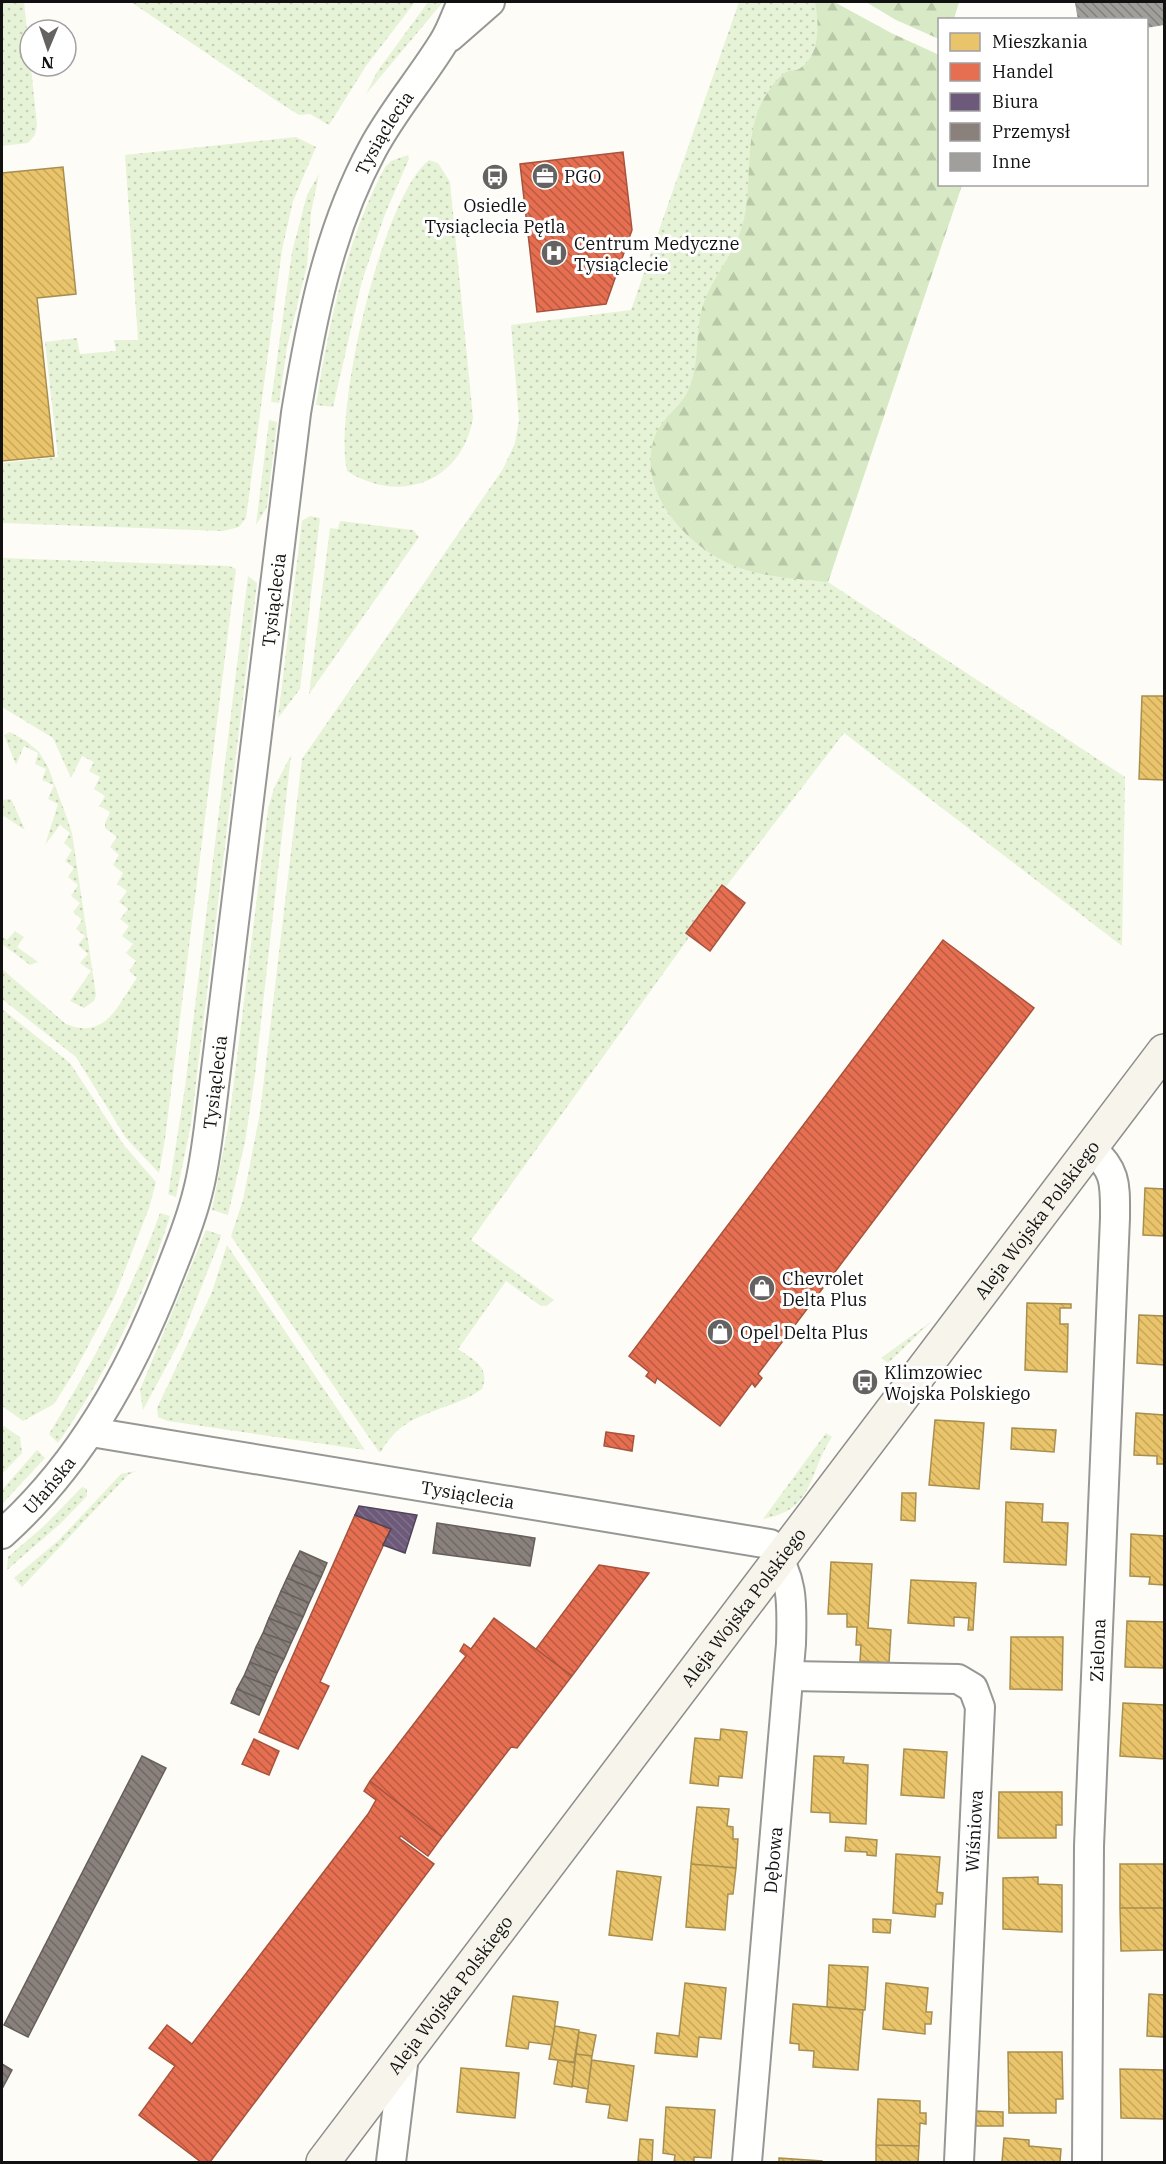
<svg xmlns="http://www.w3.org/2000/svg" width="1166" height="2164" viewBox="0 0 1166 2164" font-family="'IBM Plex Serif',serif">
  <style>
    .grass { fill: url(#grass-dots) }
    .forest { fill: url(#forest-firs) }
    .homes { fill: url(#homes-back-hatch); stroke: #a88e4f; stroke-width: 1.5 }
    .shops { fill: url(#shops-back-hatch); stroke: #a7533e; stroke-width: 1.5 }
    .offices { fill: url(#offices-back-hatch); stroke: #51435a; stroke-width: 1.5 }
    .industry { fill: url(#industry-back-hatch); stroke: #665f5c; stroke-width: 1.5 }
    .building { fill: url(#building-back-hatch) }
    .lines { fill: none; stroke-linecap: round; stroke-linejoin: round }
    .street-casing { stroke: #979795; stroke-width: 32 }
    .secondary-casing { stroke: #8e8d8b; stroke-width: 36 }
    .street { stroke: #fffffe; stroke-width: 28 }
    .secondary { stroke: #f6f4eb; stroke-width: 33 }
    .labels { text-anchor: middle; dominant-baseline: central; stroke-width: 6; stroke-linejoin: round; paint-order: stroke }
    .street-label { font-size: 18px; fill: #111; stroke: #fff }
    .poi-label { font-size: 18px; fill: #111; stroke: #fff; text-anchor: start }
  </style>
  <defs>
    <pattern id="grass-dots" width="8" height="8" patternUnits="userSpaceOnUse" patternTransform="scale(1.5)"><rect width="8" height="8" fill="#e7f3d7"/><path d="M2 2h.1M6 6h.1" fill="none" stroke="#c5cfb8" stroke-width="1.8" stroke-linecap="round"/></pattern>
    <pattern id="forest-firs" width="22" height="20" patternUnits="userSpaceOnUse" patternTransform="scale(1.5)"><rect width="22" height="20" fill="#d8eac5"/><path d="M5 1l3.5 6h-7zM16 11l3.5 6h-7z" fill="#b8c8a8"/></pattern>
    <pattern id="homes-back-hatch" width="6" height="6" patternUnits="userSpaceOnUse" patternTransform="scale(1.5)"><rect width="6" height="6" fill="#e9c46a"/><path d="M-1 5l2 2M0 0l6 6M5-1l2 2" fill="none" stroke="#c7a75b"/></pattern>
    <pattern id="shops-back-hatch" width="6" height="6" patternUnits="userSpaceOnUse" patternTransform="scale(1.5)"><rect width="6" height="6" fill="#e76f51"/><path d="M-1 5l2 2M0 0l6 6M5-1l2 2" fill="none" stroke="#ba5a42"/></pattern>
    <pattern id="offices-back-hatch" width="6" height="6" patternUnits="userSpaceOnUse" patternTransform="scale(1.5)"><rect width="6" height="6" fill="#6d597a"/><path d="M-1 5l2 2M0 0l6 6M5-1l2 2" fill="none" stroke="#80718a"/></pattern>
    <pattern id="industry-back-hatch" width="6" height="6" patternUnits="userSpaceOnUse" patternTransform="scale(1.5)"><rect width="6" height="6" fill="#8a817c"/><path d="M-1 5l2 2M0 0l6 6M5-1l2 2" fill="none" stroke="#6f6864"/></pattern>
    <pattern id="building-back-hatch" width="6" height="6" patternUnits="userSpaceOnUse" patternTransform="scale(1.5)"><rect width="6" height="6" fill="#a19f9c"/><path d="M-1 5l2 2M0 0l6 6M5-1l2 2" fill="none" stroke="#82807e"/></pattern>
  </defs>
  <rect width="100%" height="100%" fill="#fdfcf7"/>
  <path class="grass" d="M2,2H24L37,125L35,135L28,143L2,146Z
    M131,2H415L366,66L329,125L310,114L299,115L277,101Z
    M428,2H443L366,94L377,72Z
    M739,2H834L891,33L939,55L940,184L962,185L828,582L1125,777L1122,946L844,733L724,889L471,1240L554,1300L546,1306H541L506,1281L458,1349C474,1360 491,1368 482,1389C447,1414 405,1408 381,1452H379L231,1236L243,1200L260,1113L302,759L503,469L515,443L519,420L511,325L631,310Z
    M296,137L316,147L293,201L282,250L246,518L239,527L223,531L2,523V463L58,457L45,342L77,338L80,354L116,351L114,340H138L125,155Z
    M408,155L409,159L385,214L362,281L333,407L316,405C329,323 346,241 385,167L391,161Z
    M429,160L438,163L450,182L473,418C462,482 400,505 347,471C333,412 382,197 429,160Z
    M319,174L311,213L307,266L287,347L279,403L271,402L292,252L307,195Z
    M269,420L277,422L267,507L256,525Z
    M310,516L320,518L300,689L278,718L302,521Z
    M340,521L413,530L419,537L309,694L330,528L338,529Z
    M2,558L229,566L236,569L165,1139L159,1173L126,1138L76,1057L2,999V969L66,1024C107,1041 118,1003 137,978L129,971L136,961L126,953L133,944L122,936L129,926L120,919L128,909L119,902L127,891L117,884L123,873L113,865L119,855L110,847L117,837L105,828V823L110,812L99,806L105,796L94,789L100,777L89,771L94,762L82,756L71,778L53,738L2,707Z
    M248,576L257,583L191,1124L176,1197L168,1194L169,1189L185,1087Z
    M10,732L26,741L39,752L48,767L67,818L72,833L96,995L94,1001L84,1008L70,1001L91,971L80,963L88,954L78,945L85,936L76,929L82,920L73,912L80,903L71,896L78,885L68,877L74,868L65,861L72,850L64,843L70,833L60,825L45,845L58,804L48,799L54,785L42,780L46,769L35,764L38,753L24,746L16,765L4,735Z
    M291,755L255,1075L245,1142L228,1215L212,1210L229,1121L268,809L274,788Z
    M11,799L25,830L4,816L2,819V800Z
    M15,931L24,937L17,947L38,962L30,965L2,944V937L7,940Z
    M2,1009L70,1063L123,1144L156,1182L149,1208L114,1298L73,1374L54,1404L23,1421L2,1406Z
    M160,1213L170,1216C145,1295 106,1375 58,1443L49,1434C92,1363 132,1292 160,1213Z
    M206,1230L221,1235L219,1242L181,1339L143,1410L140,1390Z
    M227,1245L365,1450L168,1421L158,1417L157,1408L212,1292Z
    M932,1321L888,1363L881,1358Z
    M2,1425L20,1437L22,1453L2,1474Z
    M826,1433L832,1437C808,1473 815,1510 763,1519Z
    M37,1450L45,1458L2,1504V1490Z
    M136,1471L128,1475L22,1587L14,1578L59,1540L121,1474Z
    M82,1487L87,1489V1496L60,1524L7,1570L8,1557L44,1526Z"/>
  <path class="forest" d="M815,2H834L891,33L939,55L940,184L962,185L828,582C800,579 770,578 743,569C693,553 636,496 654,439C660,419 680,408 688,391C701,363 694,331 704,302C713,278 731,257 740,233C755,192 742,144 761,104C767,93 775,79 786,72C790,70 796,71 799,69C821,57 819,21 815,2Z
    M866,2H959L954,19L940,20L939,39L896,20Z"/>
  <path class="homes" d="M63,167L76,294L37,298L54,456L2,461V173Z
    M1142,696H1164V780L1139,779Z
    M1145,1188L1164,1189V1236L1143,1235Z
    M1027,1303L1071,1304V1308H1060V1324H1068L1067,1372L1025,1370Z
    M1139,1315L1164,1316V1365L1137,1363Z
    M1136,1413L1164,1415V1464H1157V1456L1134,1455Z
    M935,1420L984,1423L979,1489L929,1485Z
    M1012,1428L1056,1430L1054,1452L1011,1449Z
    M902,1493H916L915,1521L901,1520Z
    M1006,1502L1043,1504L1042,1522L1068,1523L1066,1565L1004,1562Z
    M1131,1534L1164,1536V1585L1149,1584L1150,1577L1130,1576Z
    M831,1562L872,1564L868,1628L891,1630L889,1663L860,1661L861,1645H856L857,1627H847V1614H828Z
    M911,1580L976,1583L973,1630H968L969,1618L954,1617V1626L908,1623Z
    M1127,1621L1164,1622V1668L1125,1667Z
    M1011,1637H1063L1062,1690L1010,1689Z
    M1123,1703L1164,1705V1759L1120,1756Z
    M721,1729L747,1732L742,1778L719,1776L718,1786L690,1783L695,1738L720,1740Z
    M904,1749L947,1752L944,1798L901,1795Z
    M814,1756L844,1757L843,1763L868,1765L866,1824L830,1822V1813L811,1812Z
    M999,1792H1062V1825H1056V1838H998Z
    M697,1807L729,1809L727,1826L733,1827V1839H738L736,1868L691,1864Z
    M846,1837L877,1840L876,1856L867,1855V1852L845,1851Z
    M896,1854L940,1857L937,1892L943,1893L942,1904H936L935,1917L893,1913Z
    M691,1864L736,1868L733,1894H728L725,1930L686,1927Z
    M1120,1864H1164V1908H1120Z
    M617,1871L661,1877L652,1940L609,1935Z
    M1038,1877V1884L1062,1885V1932L1003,1929V1878Z
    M1120,1908H1164V1950L1121,1951Z
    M873,1919L891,1920L890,1933L873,1932Z
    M829,1965L868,1967L865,2010L827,2007Z
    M685,1983L726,1988L721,2039L699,2037L697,2057L655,2053L657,2033L679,2036Z
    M886,1983L928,1988L926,2012H932L931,2024H925V2034L883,2029Z
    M1149,1994L1164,1995V2041V2037L1147,2036Z
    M513,1996L558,2002L552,2045L529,2042L528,2049L506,2046Z
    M793,2004L863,2010L858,2070L813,2067L814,2051L799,2050V2044L790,2043Z
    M555,2026L579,2030L574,2062L549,2059Z
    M579,2032L596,2035L592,2056L576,2054Z
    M1008,2052H1062L1063,2099H1056V2113H1009Z
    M576,2054L592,2056L588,2089L572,2086Z
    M558,2060L575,2063L572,2087L554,2084Z
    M592,2060L634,2066L627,2121L608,2118L610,2105L586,2102Z
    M461,2068L519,2073L515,2118L457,2112Z
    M1120,2069L1164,2070V2119L1121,2118Z
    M878,2099L920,2101V2113H926V2124L920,2123L919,2146L876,2145Z
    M666,2107L715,2110L711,2158L694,2157V2162H674L675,2155L663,2153Z
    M976,2111L1003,2112V2126H976Z
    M1004,2138L1029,2140V2146L1061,2149L1060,2162H1002Z
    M640,2139L653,2140L652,2162L638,2161Z
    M876,2145L919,2146L918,2162H876Z
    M779,2158L822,2161V2162H779Z"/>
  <path class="shops" d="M623,152L632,230L606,304L537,312L520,164Z
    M722,885L745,903L710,951L686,933Z
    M943,940L1034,1008L758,1374L762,1378L755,1387L752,1383L720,1426L657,1378L655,1383L646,1376L649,1372L629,1356Z
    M606,1432L634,1436L632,1451L604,1446Z
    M355,1515L391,1529L320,1682L329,1686L298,1749L259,1732Z
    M599,1565L649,1573L572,1676L536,1649Z
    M494,1618L572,1676L517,1748L511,1747L442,1837L370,1781L466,1656L460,1651L464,1644L471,1649Z
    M254,1739L279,1751L269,1775L242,1764Z
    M370,1781L442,1837L428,1856L401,1836L399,1838L434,1864L210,2162H201L139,2115L175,2066L149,2048L167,2025L192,2044L368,1814L376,1800L364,1791Z"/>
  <path class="offices" d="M359,1506L417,1515L405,1553L383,1545L391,1529L355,1515Z"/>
  <path class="industry" d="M437,1523L535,1538L530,1566L433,1553Z
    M300,1551L327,1563L321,1577L293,1565Z
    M293,1565L321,1577L315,1590L287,1578Z
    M287,1578L315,1590L309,1603L281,1591Z
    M281,1591L309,1603L303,1617L275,1605Z
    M275,1605L303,1617L297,1630L269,1618Z
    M269,1618L297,1630L291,1643L263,1633Z
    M263,1633L291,1643L284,1659L256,1647Z
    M256,1647L284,1659L277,1673L250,1662Z
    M250,1662L277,1673L271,1687L244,1676Z
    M244,1676L271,1687L265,1701L237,1689Z
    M237,1689L265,1701L259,1715L231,1703Z
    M142,1756L166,1768L28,2037L4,2025Z
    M2,2064L12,2070L2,2089Z"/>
  <path class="building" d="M1086,2H1164V25L1146,28V20H1078L1075,3Z"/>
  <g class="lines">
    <defs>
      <g id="street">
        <path d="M450,37L490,2"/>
        <path id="s1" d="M91,1432L770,1544C794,1580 792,1603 791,1644L747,2162"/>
        <path id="s2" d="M2,1534C80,1464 130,1374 168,1277C179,1249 191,1221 198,1191C204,1168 207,1143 210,1119L296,413C311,322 328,232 372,150C392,112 420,80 443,43C451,31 456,15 462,2"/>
        <path d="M789,1676L958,1679L973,1688L980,1707L959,2162"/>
        <path d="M391,2162L404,2056"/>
        <path id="s3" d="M1087,2162L1089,1846L1115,1218C1115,1185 1117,1171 1091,1148"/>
      </g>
      <g id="secondary">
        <path id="s4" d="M323,2162L1164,1051"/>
      </g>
    </defs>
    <use href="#street" class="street-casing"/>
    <use href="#secondary" class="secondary-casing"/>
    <use href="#street" class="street"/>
    <use href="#secondary" class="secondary"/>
  </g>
  <defs>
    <symbol id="office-disc" viewBox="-11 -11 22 22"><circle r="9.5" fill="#646362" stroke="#fff"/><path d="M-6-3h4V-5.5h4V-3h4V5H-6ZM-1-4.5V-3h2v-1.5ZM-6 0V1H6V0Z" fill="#fff"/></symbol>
    <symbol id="bus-disc" viewBox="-11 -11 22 22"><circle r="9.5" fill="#646362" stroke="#fff"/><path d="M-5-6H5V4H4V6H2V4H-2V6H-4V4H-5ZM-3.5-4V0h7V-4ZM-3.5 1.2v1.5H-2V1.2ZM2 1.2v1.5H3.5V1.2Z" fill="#fff"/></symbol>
    <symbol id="hospital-disc" viewBox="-11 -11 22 22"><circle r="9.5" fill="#646362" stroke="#fff"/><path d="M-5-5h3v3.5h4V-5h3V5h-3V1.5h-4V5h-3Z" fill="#fff"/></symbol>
    <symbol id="shop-disc" viewBox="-11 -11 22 22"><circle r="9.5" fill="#646362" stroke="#fff"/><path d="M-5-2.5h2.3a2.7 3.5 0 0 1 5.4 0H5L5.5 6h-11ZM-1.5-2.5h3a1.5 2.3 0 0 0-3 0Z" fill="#fff"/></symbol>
  </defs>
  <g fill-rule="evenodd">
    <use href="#office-disc" x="530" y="161" width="30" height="30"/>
    <use href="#bus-disc" x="480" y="162" width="30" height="30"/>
    <use href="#hospital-disc" x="539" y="238" width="30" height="30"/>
    <use href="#shop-disc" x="747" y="1273" width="30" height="30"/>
    <use href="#shop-disc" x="705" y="1317" width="30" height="30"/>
    <use href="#bus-disc" x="850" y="1367" width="30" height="30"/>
  </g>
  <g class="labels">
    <g class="street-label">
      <text stroke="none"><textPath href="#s2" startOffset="1480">Tysiąclecia</textPath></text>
      <text stroke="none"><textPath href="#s2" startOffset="996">Tysiąclecia</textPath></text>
      <text stroke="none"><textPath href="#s2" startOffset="510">Tysiąclecia</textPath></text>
      <text stroke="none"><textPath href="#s4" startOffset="1182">Aleja Wojska Polskiego</textPath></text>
      <text stroke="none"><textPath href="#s2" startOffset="68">Ułańska</textPath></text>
      <text stroke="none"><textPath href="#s1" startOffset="382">Tysiąclecia</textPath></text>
      <text stroke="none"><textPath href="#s4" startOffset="696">Aleja Wojska Polskiego</textPath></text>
      <text stroke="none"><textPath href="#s3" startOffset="512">Zielona</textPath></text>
      <text transform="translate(974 1831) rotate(-87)">Wiśniowa</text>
      <text transform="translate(773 1860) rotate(-85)">Dębowa</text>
      <text stroke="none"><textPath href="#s4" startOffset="210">Aleja Wojska Polskiego</textPath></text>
    </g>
    <g class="poi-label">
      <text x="564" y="176">PGO</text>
      <text x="495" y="205" text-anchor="middle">Osiedle<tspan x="495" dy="21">Tysiąclecia Pętla</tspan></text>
      <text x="574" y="243">Centrum Medyczne<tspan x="574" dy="21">Tysiąclecie</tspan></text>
      <text x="782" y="1278">Chevrolet<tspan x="782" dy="21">Delta Plus</tspan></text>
      <text x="740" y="1332">Opel Delta Plus</text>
      <text x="884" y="1372">Klimzowiec<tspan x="884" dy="21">Wojska Polskiego</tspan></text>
    </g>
  </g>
  <rect width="1166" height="2164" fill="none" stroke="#111111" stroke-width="6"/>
  <rect x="938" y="18" width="210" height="168" fill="#ffffff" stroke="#a0a0a0" stroke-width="1.5"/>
  <rect x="950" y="33" width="30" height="18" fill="#e9c46a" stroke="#a0a0a0" stroke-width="1.5"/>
  <text x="992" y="48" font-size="18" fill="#111111">Mieszkania</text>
  <rect x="950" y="63" width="30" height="18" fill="#e76f51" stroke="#a0a0a0" stroke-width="1.5"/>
  <text x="992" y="78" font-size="18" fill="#111111">Handel</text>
  <rect x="950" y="93" width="30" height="18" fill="#6d597a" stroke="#a0a0a0" stroke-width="1.5"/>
  <text x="992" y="108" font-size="18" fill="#111111">Biura</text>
  <rect x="950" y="123" width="30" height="18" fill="#8a817c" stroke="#a0a0a0" stroke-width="1.5"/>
  <text x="992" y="138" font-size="18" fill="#111111">Przemysł</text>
  <rect x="950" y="153" width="30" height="18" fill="#a19f9c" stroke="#a0a0a0" stroke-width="1.5"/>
  <text x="992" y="168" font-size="18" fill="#111111">Inne</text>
  <g transform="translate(48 48) rotate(182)"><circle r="28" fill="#ffffff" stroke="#a0a0a0" stroke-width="1.5"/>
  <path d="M0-4.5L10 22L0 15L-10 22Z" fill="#646362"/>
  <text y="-9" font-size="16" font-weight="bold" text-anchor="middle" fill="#111111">N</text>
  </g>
</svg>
